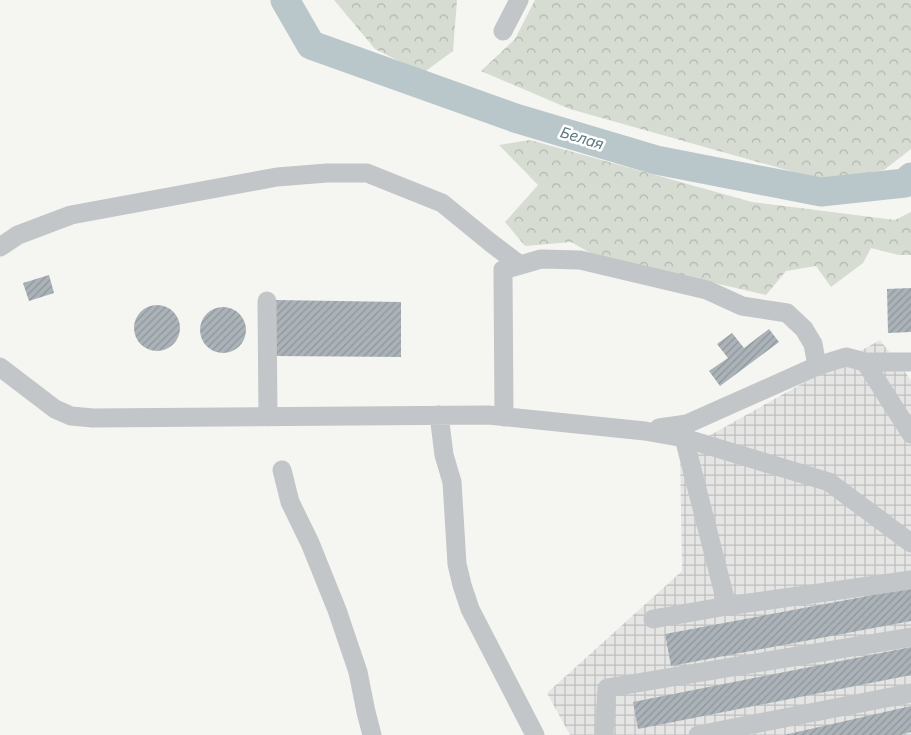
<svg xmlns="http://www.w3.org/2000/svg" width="911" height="735" viewBox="0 0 911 735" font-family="Inter,sans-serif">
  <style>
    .industrial { fill: url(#industrial-grid) }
    .forest { fill: url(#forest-crowns) }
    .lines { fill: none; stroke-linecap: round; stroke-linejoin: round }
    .river { stroke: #b9c7cb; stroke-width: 29 }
    .building { fill: url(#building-hatch) }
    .minor { stroke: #c2c6c9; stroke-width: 19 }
    .labels { text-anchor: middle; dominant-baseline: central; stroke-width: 5; stroke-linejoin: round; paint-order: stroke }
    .water-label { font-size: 15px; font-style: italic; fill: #5e7981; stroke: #fff }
  </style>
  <defs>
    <pattern id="industrial-grid" width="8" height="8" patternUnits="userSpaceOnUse" patternTransform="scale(1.25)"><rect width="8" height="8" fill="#e5e6e4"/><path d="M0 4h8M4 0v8" fill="none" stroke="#bdbfbe"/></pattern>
    <pattern id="forest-crowns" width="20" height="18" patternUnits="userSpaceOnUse" patternTransform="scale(1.25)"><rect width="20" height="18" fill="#d6dcd1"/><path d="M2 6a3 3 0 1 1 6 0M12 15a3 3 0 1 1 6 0" fill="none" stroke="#b1b7af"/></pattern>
    <pattern id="building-hatch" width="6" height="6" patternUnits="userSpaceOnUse" patternTransform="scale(1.25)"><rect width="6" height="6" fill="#abb3b8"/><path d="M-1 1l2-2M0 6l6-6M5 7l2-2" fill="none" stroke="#8f969b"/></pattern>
  </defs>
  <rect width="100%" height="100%" fill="#f5f5f1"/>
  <path class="industrial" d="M880,340L911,380V735H570L547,693L682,571L680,452Z"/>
  <path class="forest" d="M334,0H457L453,51L423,73L375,49Z
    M535,0H911V149L884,170L822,180L570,109L481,71L515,39Z
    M530,140L752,202L895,220L911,212V255H899L871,248L863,263L831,287L816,266L786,271L766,295L594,255L571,242L525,246L505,222L538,185L499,145Z"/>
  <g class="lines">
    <path class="river" d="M285,0L311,45L515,118L656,160L821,192L905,183L911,177"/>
  </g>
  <path class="building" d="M49,275L54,293L29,301L23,283Z
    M911,288V332L888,333L887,289Z
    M275,300L401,302V357L274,356Z
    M134 328a23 23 0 1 1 46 0a23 23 0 1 1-46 0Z
    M200 330a23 23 0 1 1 46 0a23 23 0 1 1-46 0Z
    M769,329L779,342L720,386L709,371L728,358L717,344L732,333L744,348Z
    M911,588V621L671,666L665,634Z
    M911,647V675L638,729L633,702Z
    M911,706V732L900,735H784Z"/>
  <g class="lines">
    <path class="minor" d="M503,31L519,0
      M0,247L18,235L71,215L277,177L327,173H367L442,203L491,243L520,265
      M267,301L268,417
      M865,362L911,434
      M0,367L55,409L71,416L93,418L488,415L645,431L684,438L829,482L911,543
      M439,415L444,455L452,482L457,564L462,585L470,609L535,735
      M504,417L503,270L541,259L580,260L707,290L742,306L787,313L804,329L813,344L817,366
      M659,428L687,424L817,366L846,357L865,362H911
      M684,438L727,606L911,580
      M282,470L290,502L310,543L337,610L358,672L366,712L372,735
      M653,619L727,606
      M604,735L607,688L911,637
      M698,735L911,693"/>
  </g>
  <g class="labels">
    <g class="water-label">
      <text transform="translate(582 138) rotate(17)">Белая</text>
    </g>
  </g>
</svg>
